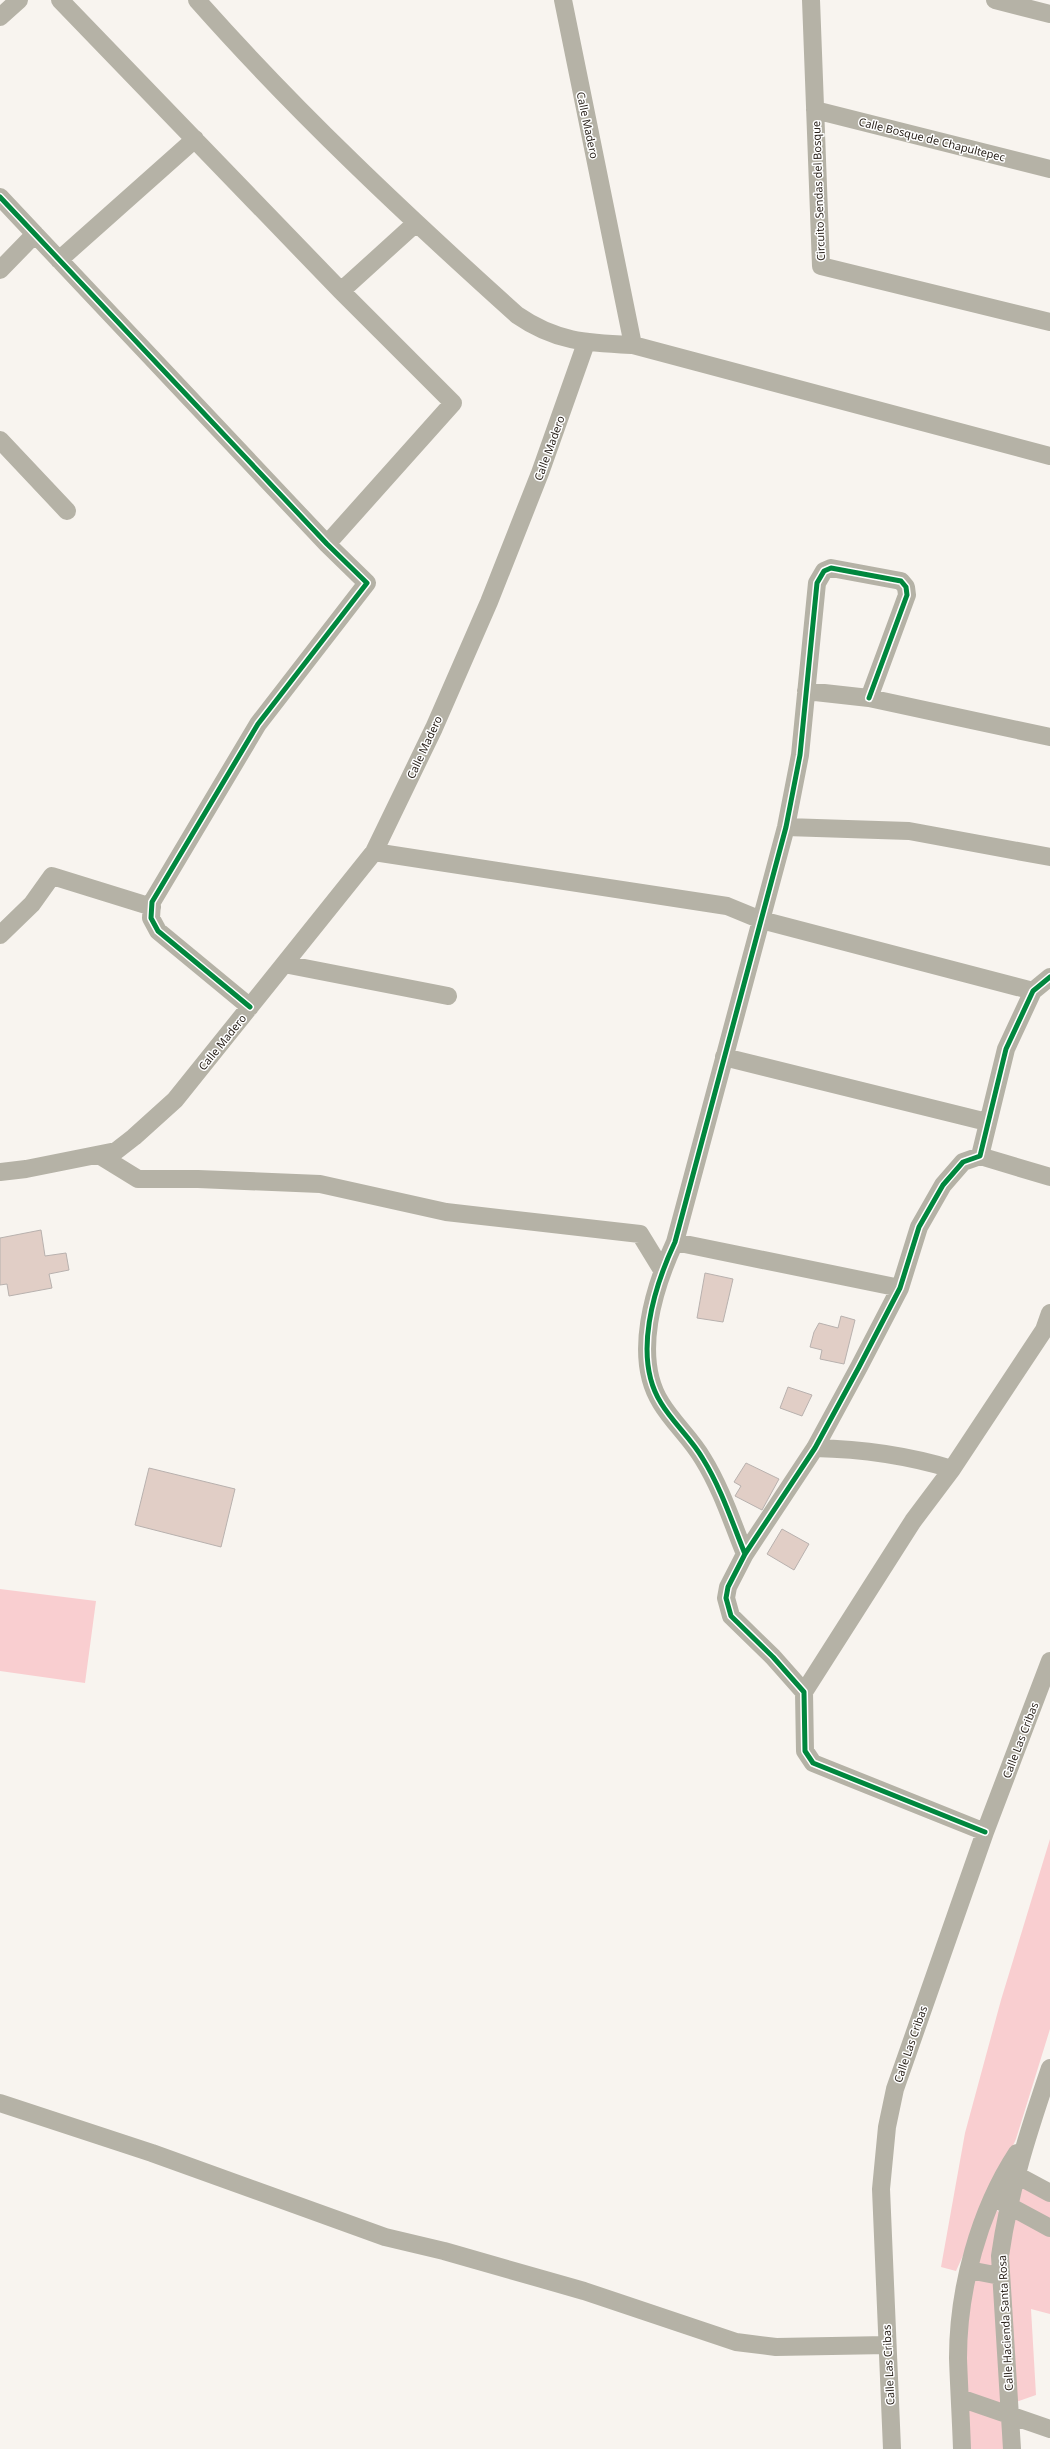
<svg xmlns="http://www.w3.org/2000/svg" width="1050" height="2449" viewBox="0 0 1050 2449" font-family="'Noto Sans',sans-serif">
  <style>
    .green { fill: #f9ced0 }
    .building { fill: #e1cec6; stroke: #b8b1ae }
    .lines { fill: none; stroke-linecap: round; stroke-linejoin: round }
    .street { stroke: #b5b2a6; stroke-width: 18 }
    .cycleway-casing { stroke: #fff; stroke-width: 8 }
    .cycleway { stroke: #00873e; stroke-width: 5 }
    .labels { text-anchor: middle; dominant-baseline: central; stroke-width: 3; stroke-linejoin: round; paint-order: stroke }
    .street-label { font-size: 11px; fill: #251d16; stroke: #fff }
  </style>
  <rect width="100%" height="100%" fill="#f8f4ef"/>
  <path class="green" d="M0,1589L96,1601L85,1683L0,1671Z
    M1050,1839V2029L1016,2139L956,2271L941,2267L965,2133L1001,2000Z
    M1021,2184L1050,2200V2314L1031,2309L1036,2395L1002,2407L967,2396V2301L995,2208L1012,2225Z
    M966,2404L1006,2420L1007,2449H968Z"/>
  <path class="building" d="M41,1230L45,1256L66,1253L69,1270L49,1274L52,1288L9,1296L7,1284L0,1285V1238Z
    M705,1273L733,1279L723,1322L697,1318Z
    M841,1316L855,1320L844,1364L820,1359L822,1350L810,1347L814,1332L819,1323L838,1328Z
    M788,1387L812,1395L802,1416L780,1408Z
    M746,1463L779,1479L762,1510L735,1496L741,1486L734,1482Z
    M149,1468L235,1489L221,1547L135,1525Z
    M782,1529L809,1544L794,1570L767,1554Z"/>
  <g class="lines">
    <path class="street" d="M60,0L341,291L453,403L327,544
      M197,0C296,112 406,215 517,315C556,342 587,343 633,345L1050,456
      M563,0L633,345
      M811,0L821,266L1050,322
      M995,0L1050,14
      M0,17L19,0
      M815,110L1050,169
      M0,197L327,544L367,583L258,724L152,902L151,918L158,931L250,1007
      M59,260L195,139
      M0,270L35,234
      M341,291L416,223
      M0,440L67,511
      M806,691L869,698L1050,737
      M786,827L909,831L1050,857
      M374,852L727,906L761,920L1033,991
      M0,935L32,904L52,876L152,907
      M284,964L448,996
      M724,1057L987,1122
      M99,1155L138,1179H198L320,1184L446,1212L640,1234L662,1270
      M980,1156L1050,1177
      M0,1172L26,1169L116,1151L134,1137L175,1100L374,852L434,728L489,602L540,473L586,343
      M675,1242L900,1288
      M815,1448C863,1449 906,1455 952,1469
      M745,1554C732,1522 721,1488 703,1459C691,1438 673,1423 661,1403C632,1357 654,1287 675,1242L786,827L800,755L817,583L824,571L831,568L901,581L906,587L907,595L869,698
      M804,1692L913,1521L952,1469L1044,1330L1050,1313
      M985,1832L813,1763L805,1751L804,1692L773,1657L731,1616L726,1598L728,1587L745,1554L815,1448L859,1367L900,1288L919,1227L943,1185L963,1162L980,1156L1006,1049L1033,991L1050,977
      M0,2103L152,2153L385,2237L444,2251L584,2291L736,2342L776,2347L887,2345
      M1007,2170L1050,2193
      M1000,2201L1050,2228
      M969,2270L1000,2276
      M960,2398L1050,2429
      M892,2449L881,2189L887,2127L895,2089L985,1832L1050,1661
      M962,2449C961,2419 959,2388 958,2358C958,2289 979,2211 1017,2153
      M1012,2449L1000,2256C1009,2191 1029,2130 1050,2068"/>
    <defs>
      <path id="cycleway" d="M0,197L327,544L367,583L258,724L152,902L151,918L158,931L250,1007
        M745,1554C732,1522 721,1488 703,1459C691,1438 673,1423 661,1403C632,1357 654,1287 675,1242L786,827L800,755L817,583L824,571L831,568L901,581L906,587L907,595L869,698
        M985,1832L813,1763L805,1751L804,1692L773,1657L731,1616L726,1598L728,1587L745,1554L815,1448L859,1367L900,1288L919,1227L943,1185L963,1162L980,1156L1006,1049L1033,991L1050,977"/>
    </defs>
    <use href="#cycleway" class="cycleway-casing"/>
    <use href="#cycleway" class="cycleway"/>
  </g>
  <g class="labels">
    <g class="street-label">
      <text transform="translate(588 125) rotate(78)">Calle Madero</text>
      <text transform="translate(932 139) rotate(14)">Calle Bosque de Chapultepec</text>
      <text transform="translate(818 191) rotate(-92)">Circuito Sendas del Bosque</text>
      <text transform="translate(549 448) rotate(-70)">Calle Madero</text>
      <text transform="translate(424 747) rotate(-65)">Calle Madero</text>
      <text transform="translate(222 1042) rotate(-51)">Calle Madero</text>
      <text transform="translate(1020 1740) rotate(-69)">Calle Las Cribas</text>
      <text transform="translate(910 2044) rotate(-71)">Calle Las Cribas</text>
      <text transform="translate(1005 2323) rotate(-93)">Calle Hacienda Santa Rosa</text>
      <text transform="translate(888 2365) rotate(-93)">Calle Las Cribas</text>
    </g>
  </g>
</svg>
